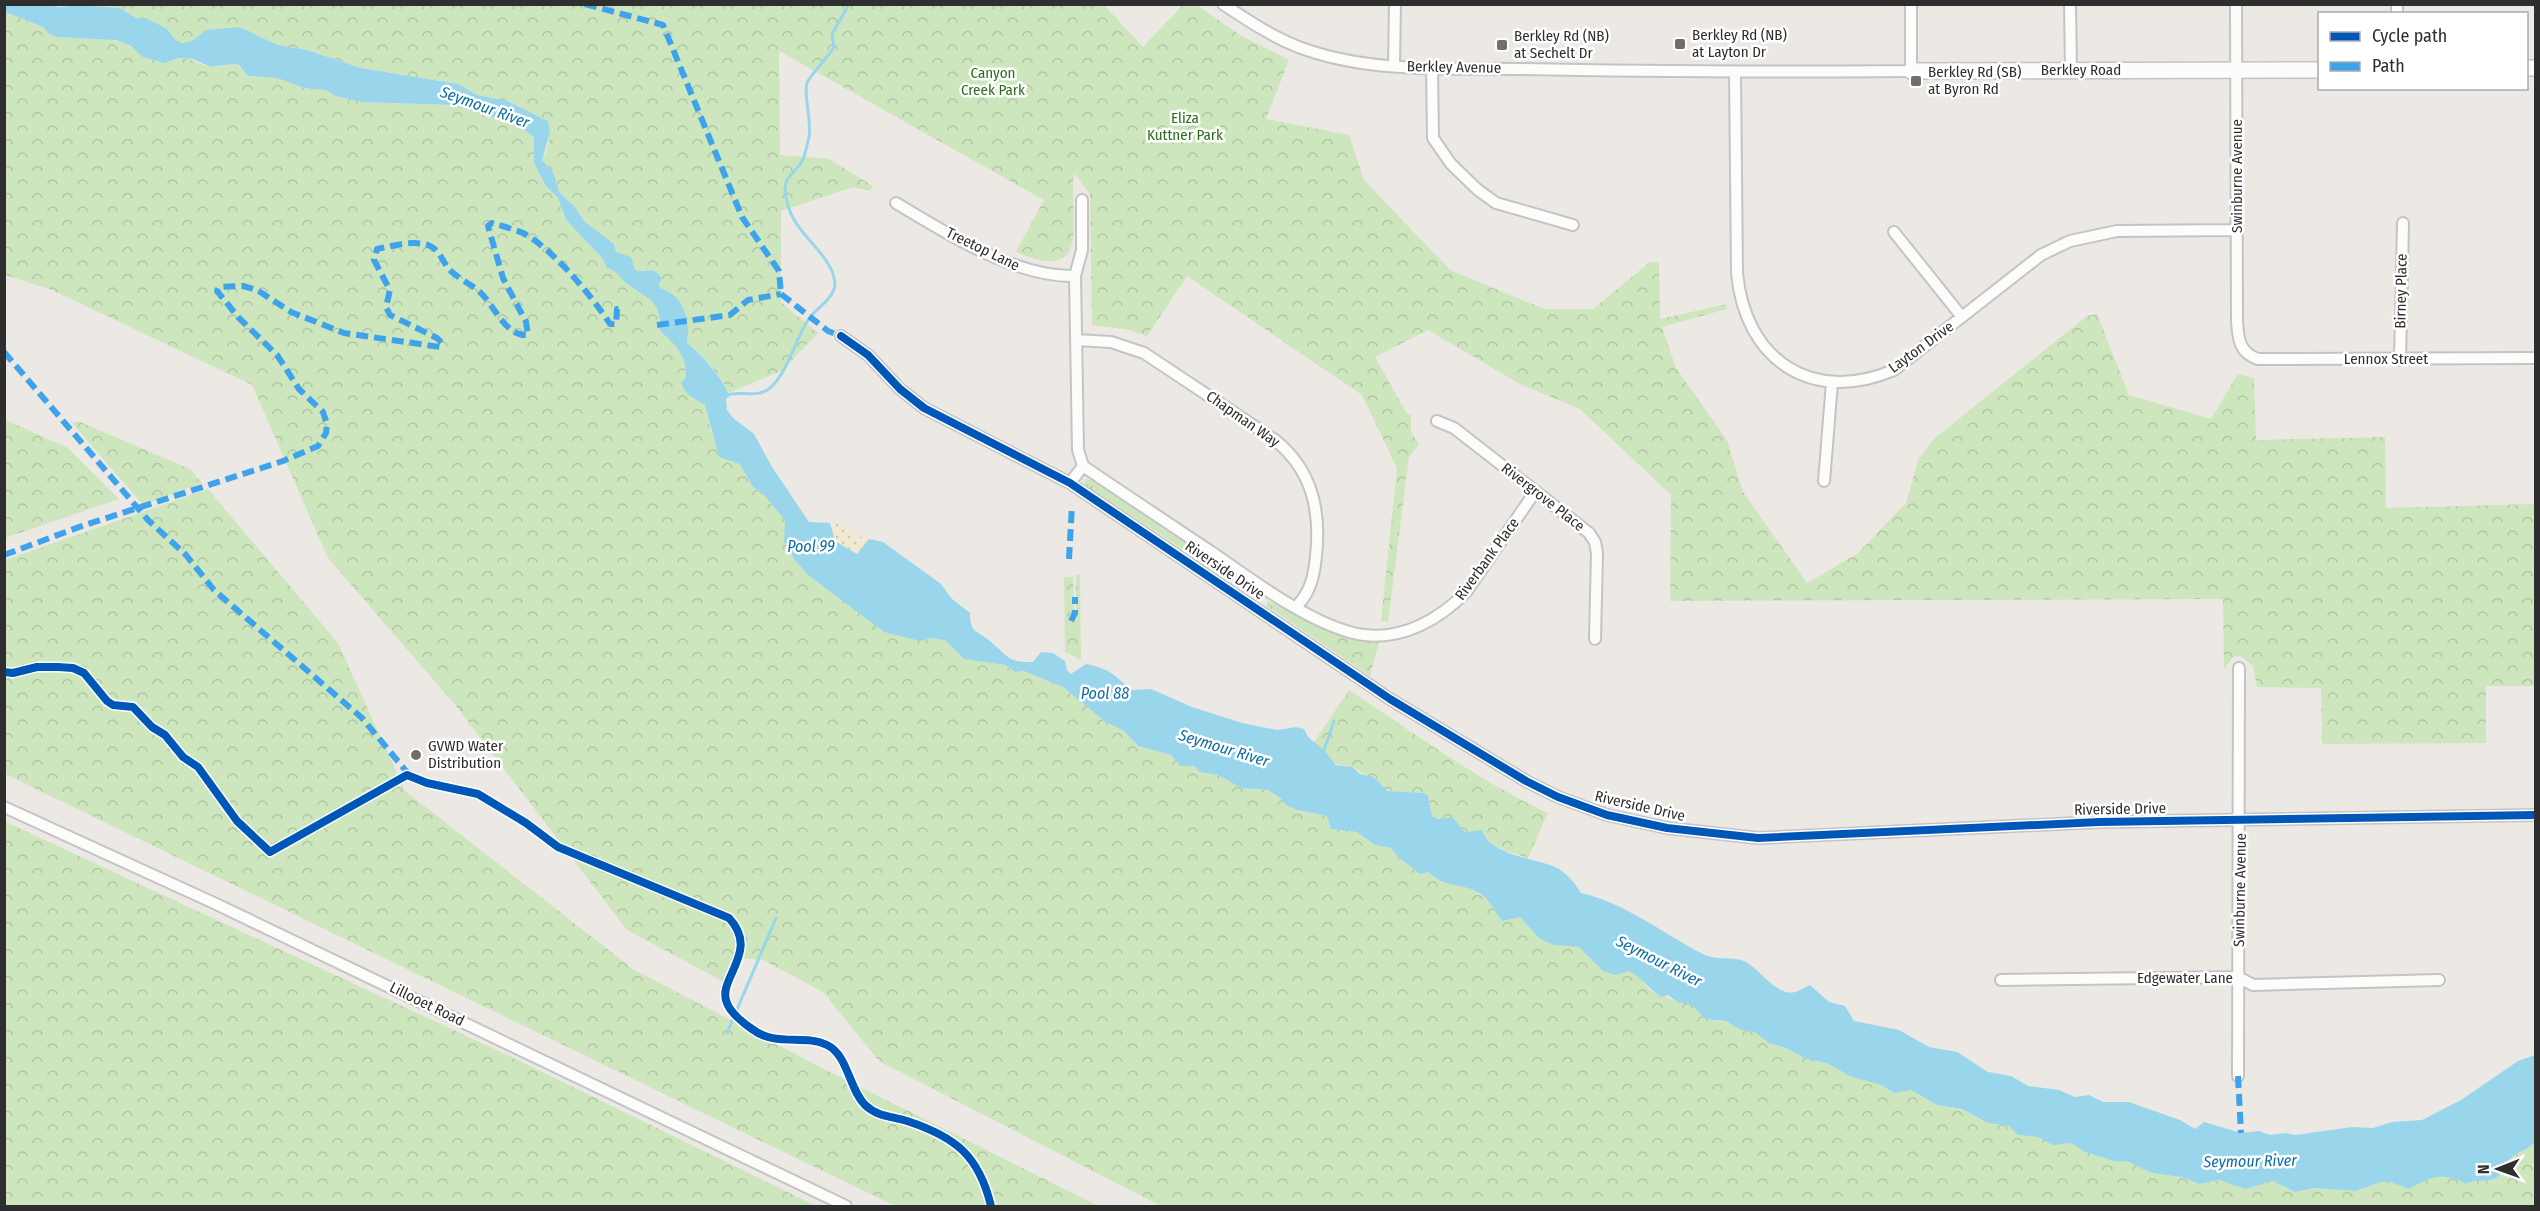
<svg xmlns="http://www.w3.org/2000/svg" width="2540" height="1211" viewBox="0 0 2540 1211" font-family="'Fira Sans Condensed',sans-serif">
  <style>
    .grass { fill: url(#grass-tufts) }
    .forest { fill: url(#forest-crowns) }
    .sand { fill: url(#sand-dots) }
    .water { fill: #99d6ec }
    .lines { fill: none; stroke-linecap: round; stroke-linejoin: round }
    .stream { stroke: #99d6ec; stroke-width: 3 }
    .street-casing { stroke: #c5c4c5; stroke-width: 14 }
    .secondary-casing { stroke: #c5c4c5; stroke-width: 18 }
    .street { stroke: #fcfcfb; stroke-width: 10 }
    .secondary { stroke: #fcfcfb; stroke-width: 15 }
    .quiet { stroke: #3ea3eb; stroke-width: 6; stroke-dasharray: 12 6; stroke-linecap: butt }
    .cycleway-casing { stroke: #fff; stroke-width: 11 }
    .cycleway { stroke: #0057b8; stroke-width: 8 }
    .poi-dot { fill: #706f6e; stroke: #fff; stroke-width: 2 }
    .labels { text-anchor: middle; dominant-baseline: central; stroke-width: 5; stroke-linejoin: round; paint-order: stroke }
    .poi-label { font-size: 15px; fill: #2e2e2e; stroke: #fff; text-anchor: start }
    .street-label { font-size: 15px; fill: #2e2e2e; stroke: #fff }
    .park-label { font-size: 15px; fill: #2c6e1b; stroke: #fff }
    .water-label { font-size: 16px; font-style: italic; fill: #0d6fa3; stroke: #fff }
  </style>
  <defs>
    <pattern id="grass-tufts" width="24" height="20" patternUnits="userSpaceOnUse" patternTransform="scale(1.5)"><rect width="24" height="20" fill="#cee6be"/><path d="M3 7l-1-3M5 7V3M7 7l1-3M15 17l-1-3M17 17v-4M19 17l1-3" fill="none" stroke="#b1c6a4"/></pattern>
    <pattern id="forest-crowns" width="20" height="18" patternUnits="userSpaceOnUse" patternTransform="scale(1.5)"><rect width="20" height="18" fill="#cee6be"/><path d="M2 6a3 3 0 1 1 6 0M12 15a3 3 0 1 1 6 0" fill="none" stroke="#b1c6a4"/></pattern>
    <pattern id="sand-dots" width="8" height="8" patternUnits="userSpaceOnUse" patternTransform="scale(1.5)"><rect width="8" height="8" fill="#f0ead3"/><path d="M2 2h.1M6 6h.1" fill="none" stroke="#cec9b5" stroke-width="1.8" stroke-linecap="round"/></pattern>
  </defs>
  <rect width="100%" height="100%" fill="#ece8e4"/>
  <path class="grass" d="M1086,479L1092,480L1248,586L1249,591H1246L1088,487L1084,483Z
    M1268,601L1318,625L1311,636L1267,606Z"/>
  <path class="forest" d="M1103,4L1143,47L1183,5H1197L1240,35L1289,60L1266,119L1349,135L1364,180L1450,270L1544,309H1593L1650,262H1659L1660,319L1726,304L1727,309L1662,327L1676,368L1727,440L1743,492L1807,583L1857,554L1906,503L1918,460L1935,438L2087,316L2097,314L2129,395L2211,419L2238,374L2254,378L2256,440L2385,437L2386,508L2535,504V686H2486V743L2322,744L2321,688L2257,687L2253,666L2241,656L2233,657L2224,669L2223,599L1670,601L1671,495L1580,409L1520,384L1428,330L1375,357L1407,414L1411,415V432L1419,444L1409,457L1388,622L1381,621L1397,468L1362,395L1187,276L1147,336L1125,329L1092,325L1090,194L1074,173C1068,218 1095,286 1016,252L1044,200L779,51L780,155L829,159L873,186L870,191L853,187L781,211V302L818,333L783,370L729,393C725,380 699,351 687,343C691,320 684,295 660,288L659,284L662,278C652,265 648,272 635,270L616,252L614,244L584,221L574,206L559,192L554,174L542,160C549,146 551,135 548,121L507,101L477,95L458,84L361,68L307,50L278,45L239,27L206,30L192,41L182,43L176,40L166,28L145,18H136L120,8L80,5Z
    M4,12L43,27L48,33L57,37C76,38 99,36 117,41C135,46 145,59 163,62C169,63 175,59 181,58C193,58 202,67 212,67C232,67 232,56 248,76L277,78L304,88L326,90L335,96L362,102L453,105L491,117L510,120L534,137V163L546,186L558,198L566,220L603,259L607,268C617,271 618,276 626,283C647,299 662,300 660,331C675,344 689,358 685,379L705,405L712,434L718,446L740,464L752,486L764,495L786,520L784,542L795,560L808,575L885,632L920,641L933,638L946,641L964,659L1005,665L1015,672L1024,671L1063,687L1104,721L1124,731L1138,746L1171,755L1180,766H1194L1200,772L1218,775L1241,788L1268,790L1280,798L1286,805L1297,810L1327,816L1331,829L1357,832L1375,845L1391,848C1397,859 1410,864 1419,874L1429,872C1444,889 1463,882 1481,894C1489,899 1496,912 1502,920L1520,917L1540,939L1554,945L1579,947L1603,971C1612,971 1627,968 1635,974C1642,978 1645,987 1652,991C1656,994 1685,1004 1691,1004L1705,1019L1726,1021L1739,1029L1756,1033L1769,1043L1786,1048L1806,1059L1826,1063L1852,1077L1881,1085L1893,1093L1911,1090L1937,1105L1962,1109L1988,1123L2009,1126L2018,1135L2038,1137L2053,1144L2071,1143L2085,1152L2114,1161L2129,1162L2152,1173L2181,1177L2199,1184L2220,1180L2245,1188L2273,1181L2295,1192L2314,1188L2356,1191L2381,1182H2390L2409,1189C2432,1177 2441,1171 2466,1184C2475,1179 2481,1182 2490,1180C2506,1177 2504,1161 2516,1154C2524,1149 2529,1150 2535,1141V1206H1161L879,1061L823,992L763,960L737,958L724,982L627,930L456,706L328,558L252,385L52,290L5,275Z
    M4,419L68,448L119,499L5,538Z
    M71,422H80L190,469L202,483L143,505Z
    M208,489L338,643L405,791L633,969L824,1069L1099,1206H895L5,774V560Z
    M1076,575H1080L1081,660L1065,652L1064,577H1073L1074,613L1070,621L1072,622L1076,613Z
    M1318,625L1349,637L1379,642L1370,676L1311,636Z
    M1349,690C1414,733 1477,780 1548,813L1528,858C1512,852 1489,849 1482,830L1465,832L1452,817L1438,819L1432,816L1428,796L1424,793C1414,792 1395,794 1386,789C1374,782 1364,772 1351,767C1345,765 1339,766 1333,762C1326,757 1322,748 1314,742Z
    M4,821L516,1059L816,1206H5Z"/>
  <path class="sand" d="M837,521L861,537L869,539L857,554L834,541L830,523Z"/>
  <path class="water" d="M80,5L120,8L136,18H145L166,28L176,40L182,43L192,41L206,30L239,27L278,45L307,50L361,68L458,84L477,95L507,101L548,121L550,132L542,160L554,174L559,192L574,206L584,221L614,244L616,252L631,257L635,270C648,273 652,265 662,278L659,284L660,288C684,295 691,320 687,343C699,352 728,383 729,397L726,399L727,410L733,418L754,434L772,467L809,522L830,523L835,541L857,554L869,539L883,542L941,584L952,599L970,613C970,635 978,630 991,642C1008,656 1008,663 1033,662L1041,652L1053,653L1065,661L1067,670L1071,674L1086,664C1112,669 1114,676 1132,690L1151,689L1192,707L1242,723L1277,730L1296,727L1304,729L1308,737L1324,750L1336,765L1352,767L1360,774L1373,777L1388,791L1424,793L1428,796L1432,816L1438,819L1452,817L1465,832L1482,830C1490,855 1533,858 1555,867C1566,872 1574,882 1581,893C1626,903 1663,934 1703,954C1716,961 1731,956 1744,961C1760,968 1778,1000 1798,991C1803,989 1805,987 1810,985L1829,1002L1845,1006L1854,1021L1899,1030L1929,1047L1957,1052L1988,1072L2011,1076L2028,1086L2059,1090L2075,1097L2089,1095L2103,1102H2129L2180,1120L2195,1129L2204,1122L2241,1133L2259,1131L2270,1135L2286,1133L2295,1135L2352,1127L2373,1128L2392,1122L2422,1120L2461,1100L2518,1061L2535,1055V1141C2529,1150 2524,1149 2516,1154C2504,1161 2506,1177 2490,1180C2481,1182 2475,1179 2466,1184C2441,1171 2432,1177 2409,1189L2390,1182H2381L2356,1191L2314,1188L2295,1192L2273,1181L2245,1189L2220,1180L2199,1184L2181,1177L2152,1173L2129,1162L2114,1161L2085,1152L2071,1143L2053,1145L2038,1137L2018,1135L2009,1126L1988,1123L1962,1109L1937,1105L1911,1090L1894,1093L1881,1085L1852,1077L1826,1063L1806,1059L1786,1048L1769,1043L1756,1033L1739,1029L1726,1021L1705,1019L1691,1004L1679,1003L1668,995L1662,997C1649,990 1641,976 1628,971L1616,975L1603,971L1579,947L1554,945L1540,939L1520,917L1502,921C1496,913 1489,899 1481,894C1463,882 1444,889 1429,872L1419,874C1410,864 1397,859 1391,848L1375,845L1357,832L1331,829L1327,816L1297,810L1286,805L1280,798L1268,790L1241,788L1218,775L1200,772L1194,766H1180L1171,755L1138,746L1124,731L1104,721L1063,687L1024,671L1015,672L1005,665L964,659L946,641L933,638L920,641L884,632L808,575L795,560L784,542L785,520L764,495L752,486L740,464L719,457L705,405C695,398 685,396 681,382L685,379C689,358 675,344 660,331C662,300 647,299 626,283C618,276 617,271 607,268L603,259L566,220L558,198L546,186L534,163V137L510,120L491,117L453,105L362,102L335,96L326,90L304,88L277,78L248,76L239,65L233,64L211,67L193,59L179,58L165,63L143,57L131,46L116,40L57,37L48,33L43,27L5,12V5H49L59,7Z"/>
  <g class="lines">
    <path class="stream" d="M727,395C742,390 757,399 770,388C788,372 795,340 808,320C815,309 830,302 834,289C836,285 834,276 832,271C817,239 789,232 785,190C784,178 795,172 801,163C805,157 807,145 809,137C812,121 803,93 807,83C809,77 828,57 834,47L832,34L849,4
      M1323,753L1334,721
      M727,1033L776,918"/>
    <defs>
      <path id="street" d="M1223,4C1250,22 1277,40 1307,50C1374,73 1450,68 1519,69C1650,72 1780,72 1911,71V4
        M2070,4L2071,70
        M2236,4L2237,321C2238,340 2240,353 2258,359L2536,358
        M2397,4V14
        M1394,66L1395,4
        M1432,67L1433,138L1451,164L1478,190L1496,203L1573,225
        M1735,72L1737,273C1745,360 1812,405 1894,370L2041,255L2070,241L2117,231L2237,230
        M896,203C946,233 1016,278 1075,276
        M1894,232L1962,317
        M841,336L868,355L900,389L924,408L1070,483L1390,699L1526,781L1558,797L1607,815L1667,828L1758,838L2099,822L2536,815
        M1076,340L1111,342L1144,353L1275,440C1312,470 1321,510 1316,556C1314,576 1311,591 1297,606
        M2400,360L2403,223
        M1437,421L1454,428L1589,533L1595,542L1597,553L1595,639
        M1083,466C1127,496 1171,525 1216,555C1254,582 1318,629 1364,635C1403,640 1440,619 1466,592L1535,492
        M1824,481L1832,383
        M1070,483L1083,466L1078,450L1075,276L1082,250V200
        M4,807L214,903L846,1206
        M2001,980L2238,977L2253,985L2439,980
        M2238,1076L2239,668"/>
      <path id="secondary" d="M2526,68H2536
        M1911,71L2320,70"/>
    </defs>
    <use href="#street" class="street-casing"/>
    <use href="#secondary" class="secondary-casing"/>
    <use href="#street" class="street"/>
    <use href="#secondary" class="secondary"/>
    <path class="quiet" d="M585,4L663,25L742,217L779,271L781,294
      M781,294L828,331L841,336
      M657,325L730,315L748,300L781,294
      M4,352L148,520L186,555L214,590L362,718L411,777
      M4,555L82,526L283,461L318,446L326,433L327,424L323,412L299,389L277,355L239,318L217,291L219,287L243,286L257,290L291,312L344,333L440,347L442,343L437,338L390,315L386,307L390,290L374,260L377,249C393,246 411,240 428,245C441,250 442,263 452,272C460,279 470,284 479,291C494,304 505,337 528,335L526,322L503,278L488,226L492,223C502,226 513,229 523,233C553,249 592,296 610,324H616L617,309H620
      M1069,559L1072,505
      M1071,621L1075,613V597
      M2238,1076L2241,1133"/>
    <defs>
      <path id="cycleway" d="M841,336L868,355L900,389L924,408L1070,483L1390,699L1526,781L1558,797L1607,815L1667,828L1758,838L2099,822L2536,815
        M4,672L13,673L37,667H58L73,668L84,673L107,701L113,705L133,707L152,727L165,735L183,757L198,767L237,821L270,852L407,775L427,783L478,794L526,823L558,847L729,918C761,952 716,979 727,1003C730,1012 744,1024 752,1029C775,1047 805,1034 827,1045C848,1055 849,1089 865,1105C878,1117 891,1116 907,1121C956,1137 979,1156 991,1206"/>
    </defs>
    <use href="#cycleway" class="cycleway-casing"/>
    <use href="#cycleway" class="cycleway"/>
  </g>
  <g class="poi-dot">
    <rect x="1674" y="38" width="12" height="12" rx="3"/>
    <rect x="1496" y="39" width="12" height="12" rx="3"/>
    <rect x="1910" y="75" width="12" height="12" rx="3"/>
    <circle cx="416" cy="755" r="6"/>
  </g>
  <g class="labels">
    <g class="poi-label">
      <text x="1692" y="35">Berkley Rd (NB)<tspan x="1692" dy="17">at Layton Dr</tspan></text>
      <text x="1514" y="36">Berkley Rd (NB)<tspan x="1514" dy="17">at Sechelt Dr</tspan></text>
      <text x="1928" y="72">Berkley Rd (SB)<tspan x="1928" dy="17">at Byron Rd</tspan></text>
      <text x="428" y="746">GVWD Water<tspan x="428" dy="17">Distribution</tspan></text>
    </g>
    <g class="street-label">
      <text transform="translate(1454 67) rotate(1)">Berkley Avenue</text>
      <text x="2081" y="70">Berkley Road</text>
      <text transform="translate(2237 176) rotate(-90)">Swinburne Avenue</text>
      <text transform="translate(983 249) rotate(26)">Treetop Lane</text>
      <text transform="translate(2401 291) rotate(-89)">Birney Place</text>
      <text transform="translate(1921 347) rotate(-36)">Layton Drive</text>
      <text x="2386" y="359">Lennox Street</text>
      <text transform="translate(1243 419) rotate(35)">Chapman Way</text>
      <text transform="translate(1543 497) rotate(38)">Rivergrove Place</text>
      <text transform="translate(1487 559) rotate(-54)">Riverbank Place</text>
      <text transform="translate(1225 570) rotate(34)">Riverside Drive</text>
      <text transform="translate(1640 806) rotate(13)">Riverside Drive</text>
      <text transform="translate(2120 809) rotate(-1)">Riverside Drive</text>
      <text transform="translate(2240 890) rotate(-89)">Swinburne Avenue</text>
      <text x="2185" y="978">Edgewater Lane</text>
      <text transform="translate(427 1004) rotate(26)">Lillooet Road</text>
    </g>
    <g class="park-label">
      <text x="993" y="73">Canyon<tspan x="993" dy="17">Creek Park</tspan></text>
      <text x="1185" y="118">Eliza<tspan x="1185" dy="17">Kuttner Park</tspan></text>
    </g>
    <g class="water-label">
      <text transform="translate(485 107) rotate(20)">Seymour River</text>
      <text x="811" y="546">Pool 99</text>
      <text x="1105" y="693">Pool 88</text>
      <text transform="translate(1224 748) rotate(17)">Seymour River</text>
      <text transform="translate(1659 961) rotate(27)">Seymour River</text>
      <text transform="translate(2250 1161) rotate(-1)">Seymour River</text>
    </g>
  </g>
  <rect width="2540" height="1211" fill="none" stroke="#2e2e2e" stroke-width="12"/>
  <rect x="2318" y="12" width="210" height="78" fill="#ffffff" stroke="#ababab" stroke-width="1.5"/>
  <rect x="2330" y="32" width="30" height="9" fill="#0057b8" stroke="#ababab" stroke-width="1.5"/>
  <text x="2372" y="42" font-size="18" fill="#2e2e2e">Cycle path</text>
  <rect x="2330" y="62" width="30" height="9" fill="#3ea3eb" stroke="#ababab" stroke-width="1.5"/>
  <text x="2372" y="72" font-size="18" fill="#2e2e2e">Path</text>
  <g transform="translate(2498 1169) rotate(269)" stroke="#ffffff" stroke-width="4.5" paint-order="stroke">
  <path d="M0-4.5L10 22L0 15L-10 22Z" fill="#2e2e2e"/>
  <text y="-9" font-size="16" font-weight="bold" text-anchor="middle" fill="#2e2e2e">N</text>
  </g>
</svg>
